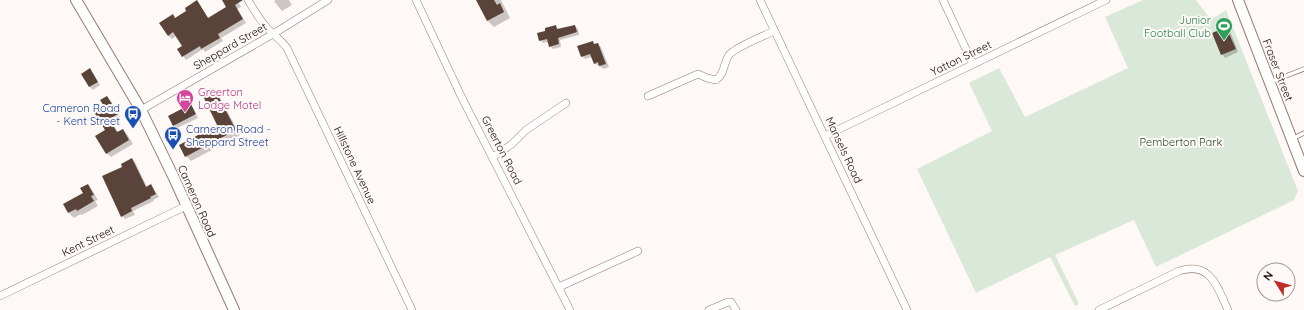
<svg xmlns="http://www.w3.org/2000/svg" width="1304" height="310" viewBox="0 0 1304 310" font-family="Quicksand,sans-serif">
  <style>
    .green { fill: #d9e8d8 }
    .shadow { fill: #0003 }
    .building { fill: #5a4439 }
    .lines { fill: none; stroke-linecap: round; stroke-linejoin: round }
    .service-casing { stroke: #937b6f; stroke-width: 5 }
    .minor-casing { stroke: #937b6f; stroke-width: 8 }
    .secondary-casing { stroke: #937b6f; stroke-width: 12 }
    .service { stroke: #fff; stroke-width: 3.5 }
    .minor { stroke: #fff; stroke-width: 7 }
    .secondary { stroke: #fff; stroke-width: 10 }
    .labels { text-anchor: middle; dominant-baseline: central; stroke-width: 4; stroke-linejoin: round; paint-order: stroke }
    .leisure-label { font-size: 11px; fill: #27864d; stroke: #fef8f6; text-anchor: end }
    .street-label { font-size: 11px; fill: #120a06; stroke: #fef8f6 }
    .hotel-label { font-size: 11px; fill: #b23c85; stroke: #fef8f6; text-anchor: start }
    .transit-label { font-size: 11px; fill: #164399; stroke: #fef8f6; text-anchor: end }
    .park-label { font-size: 11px; fill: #264926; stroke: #fef8f6 }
  </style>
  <rect width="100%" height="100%" fill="#fef8f6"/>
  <path class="green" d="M1143,0H1196L1211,20L1226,10L1298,191L1294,200L1156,267L1134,220L1055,255L1079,304L1075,306L1050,257L976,293L917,169L992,131L969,83L999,68L1025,117L1128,68L1105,17Z"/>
  <path class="shadow" d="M224,0H237L241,7L237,9L246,23L221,38L223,41L205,52L203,49L186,60L178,49L183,46L176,36L172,39L168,35L176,19L188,11L197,2L209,19L227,7Z
    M276,0H289L292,5L282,11L274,1Z
    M478,0H501L510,18L494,27L488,21Z
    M575,26L578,29L579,35L560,40L561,47L553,49L550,46L549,42L543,43L540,40L547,31L556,27L559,30Z
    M1226,28L1230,31L1238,52L1225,58L1222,54Z
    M592,42L595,45L598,44L601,47L609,67L604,69L594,63L592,57L585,59L582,56Z
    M90,70L100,85L93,90L89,86Z
    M213,89L218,94L240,135L191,161L186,156L219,125Z
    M107,97L111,101L121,119L113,124L118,133L123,130L127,134L133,144L111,157L106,153L105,107Z
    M190,105L198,118L177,128L174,125Z
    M132,159L135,162L147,187L151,185L159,197L153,200L154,201L133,211L135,215L125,219L122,216L123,167Z
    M87,185L92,190L98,200L95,201L98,206L82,215L81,214L74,218L69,213L84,194Z"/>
  <path class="building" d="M197,0L208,18L226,7L222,0H243L235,5L243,19L218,34L220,38L201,49L200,46L182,57L177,49L182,46L173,32L168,36L159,23L173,14L175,18L186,11L185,8Z
    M476,0H494L497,5L500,3L504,12L487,21Z
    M556,25L557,29L575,25L577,32L558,38L559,44L549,47L547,39L539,41L537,33L545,31V28Z
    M1226,27L1236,49L1221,55L1212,33Z
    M593,41L594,44L598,43L606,64L599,66L598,62L594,64L590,54L581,57L577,46Z
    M90,68L98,82L89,87L81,74Z
    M214,88L236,130L185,157L179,145L217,125L202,94Z
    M107,96L118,114L109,119L117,132L123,129L129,140L106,154L95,136L105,130L94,112L104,106L100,100Z
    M191,104L196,114L173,126L168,116Z
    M132,158L146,187L151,184L156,194L150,197L151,198L131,208L132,211L121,217L102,176L122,167L121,164Z
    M88,184L94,195L91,196L94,201L77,211L76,209L68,213L63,204L83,193L80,188Z"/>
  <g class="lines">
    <defs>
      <path id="service" d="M1270,82L1304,69
        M1292,139L1304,133"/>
      <path id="minor" d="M248,0C254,10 260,21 269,30C275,36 282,41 287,48L412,310
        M416,0L462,98L570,310
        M760,0L907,310
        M943,0L973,64
        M648,96L698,74L707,78L716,80C725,74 723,64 729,55C735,47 764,36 774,31
        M141,110L273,34L328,0
        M825,136L1106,0
        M493,157L512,144L526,130L566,103
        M559,287L638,251
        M0,296L186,206
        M709,310L728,302H731L736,310
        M1099,310L1179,271C1211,261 1217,287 1228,310"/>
      <path id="secondary" d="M76,0L141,110L174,178L234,310
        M1238,0L1304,171"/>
    </defs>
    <use href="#service" class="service-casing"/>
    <use href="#minor" class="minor-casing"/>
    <use href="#secondary" class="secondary-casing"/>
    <use href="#service" class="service"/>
    <use href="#minor" class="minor"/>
    <use href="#secondary" class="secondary"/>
  </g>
  <defs>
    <symbol id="stadium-pin" viewBox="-11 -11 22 30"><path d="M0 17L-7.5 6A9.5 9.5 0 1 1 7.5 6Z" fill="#2e9e5b" stroke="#fef8f6"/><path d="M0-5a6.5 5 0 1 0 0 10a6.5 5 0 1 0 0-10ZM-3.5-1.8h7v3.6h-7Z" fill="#fff"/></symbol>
    <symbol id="hotel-pin" viewBox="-11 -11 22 30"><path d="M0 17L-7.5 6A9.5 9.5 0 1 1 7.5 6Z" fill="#d1479c" stroke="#fef8f6"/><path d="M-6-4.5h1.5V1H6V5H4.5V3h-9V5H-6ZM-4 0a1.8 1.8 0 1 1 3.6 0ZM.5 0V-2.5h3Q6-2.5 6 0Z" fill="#fff"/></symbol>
    <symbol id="bus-pin" viewBox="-11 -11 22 30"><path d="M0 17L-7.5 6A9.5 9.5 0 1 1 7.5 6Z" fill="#1a4fb4" stroke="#fef8f6"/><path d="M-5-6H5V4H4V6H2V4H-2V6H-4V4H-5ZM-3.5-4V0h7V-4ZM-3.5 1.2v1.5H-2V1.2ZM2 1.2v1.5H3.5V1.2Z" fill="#fff"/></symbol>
  </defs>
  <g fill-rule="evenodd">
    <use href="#stadium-pin" x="1214" y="16" width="20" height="27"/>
    <use href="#hotel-pin" x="175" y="88" width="20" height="27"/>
    <use href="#bus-pin" x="123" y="104" width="20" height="27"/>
    <use href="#bus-pin" x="163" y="125" width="20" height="27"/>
  </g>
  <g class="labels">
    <g class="leisure-label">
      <text x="1211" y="20">Junior<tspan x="1211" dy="13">Football Club</tspan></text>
    </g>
    <g class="street-label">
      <text transform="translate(230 46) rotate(-30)">Sheppard Street</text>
      <text transform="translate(961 58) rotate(-26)">Yatton Street</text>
      <text transform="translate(1278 70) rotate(69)">Fraser Street</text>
      <text transform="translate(502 150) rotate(63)">Greerton Road</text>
      <text transform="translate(844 150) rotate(65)">Mansels Road</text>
      <text transform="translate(355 165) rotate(65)">Hillstone Avenue</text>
      <text transform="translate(197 201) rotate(66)">Cameron Road</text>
      <text transform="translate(88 241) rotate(-26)">Kent Street</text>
    </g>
    <g class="hotel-label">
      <text x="198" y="92">Greerton<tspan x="198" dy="13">Lodge Motel</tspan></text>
    </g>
    <g class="transit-label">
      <text x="120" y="108">Cameron Road<tspan x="120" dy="13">- Kent Street</tspan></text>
      <text x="186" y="129" text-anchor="start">Cameron Road -<tspan x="186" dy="13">Sheppard Street</tspan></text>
    </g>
    <g class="park-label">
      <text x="1181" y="142">Pemberton Park</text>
    </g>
  </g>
  <g transform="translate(1276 282) rotate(307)"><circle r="19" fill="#fef8f6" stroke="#a09996"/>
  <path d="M0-3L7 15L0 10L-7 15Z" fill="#bd2f27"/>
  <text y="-6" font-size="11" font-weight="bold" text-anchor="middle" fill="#120a06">N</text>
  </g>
</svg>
